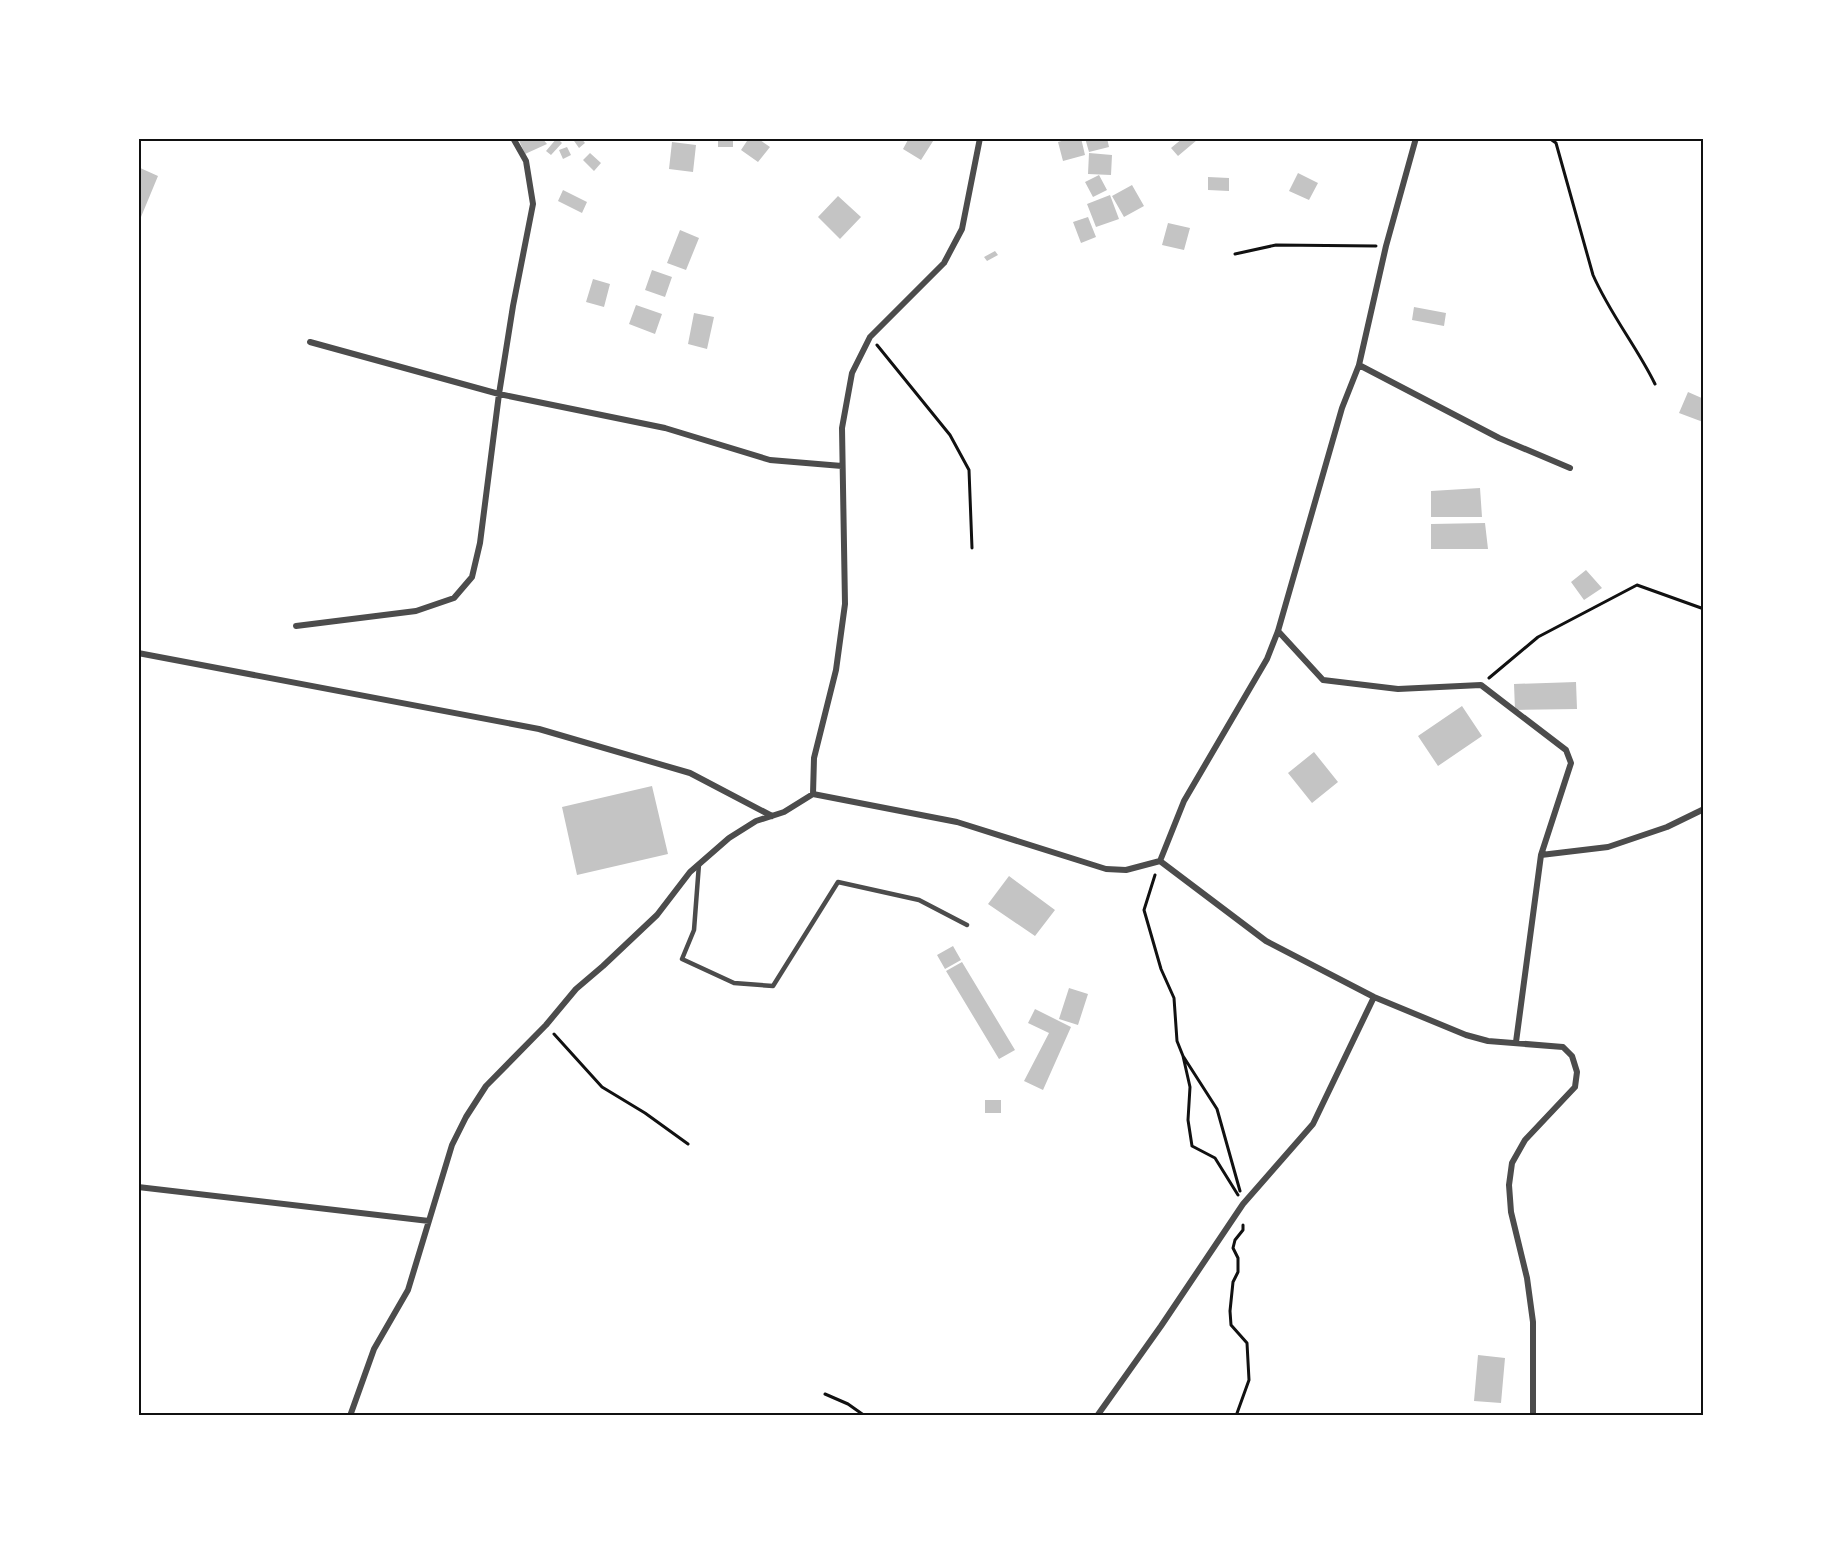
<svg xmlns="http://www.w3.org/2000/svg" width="1842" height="1554" viewBox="0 0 1842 1554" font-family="'Fira Sans Condensed',sans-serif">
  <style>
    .building { fill: #c4c4c4 }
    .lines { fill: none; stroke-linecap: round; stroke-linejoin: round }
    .path { stroke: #111; stroke-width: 3 }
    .service { stroke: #4c4c4c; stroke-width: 4.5 }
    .minor { stroke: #4c4c4c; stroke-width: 6 }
    .neatline { fill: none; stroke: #111; stroke-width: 2 }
  </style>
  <rect width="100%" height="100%" fill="#fff"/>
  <path class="building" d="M518,138H542L547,144L525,154Z
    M557,138L562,143L551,155L546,151Z
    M572,138H581L585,143L579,148Z
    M718,138H733V147H718Z
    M749,138H757L770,147L758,162L741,150Z
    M909,138H935L921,160L903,149Z
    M1072,138H1081L1085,155L1063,161L1058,142Z
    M1085,138H1107L1109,147L1089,152Z
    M1183,138H1195L1197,140L1178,156L1171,148Z
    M672,142L696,145L693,172L669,169Z
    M567,147L571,155L563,159L559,150Z
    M590,153L601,163L594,171L583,160Z
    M1089,153L1112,155L1111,175L1088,174Z
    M138,167L158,176L141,217L138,216Z
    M1298,173L1318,183L1309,200L1289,191Z
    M1099,175L1107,190L1093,197L1085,182Z
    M1208,177L1229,178V191L1208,190Z
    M1132,185L1144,206L1124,217L1112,196Z
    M563,190L587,202L582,213L558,201Z
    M1110,195L1119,219L1096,227L1087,204Z
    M838,196L861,217L840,239L818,217Z
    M1088,217L1096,237L1081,243L1073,222Z
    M1168,223L1190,228L1184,250L1162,245Z
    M680,230L699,238L686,270L667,263Z
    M995,251L998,255L987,261L984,257Z
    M652,270L672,277L665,297L645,290Z
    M593,279L610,284L604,307L586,302Z
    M636,305L662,314L655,334L629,324Z
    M1414,307L1446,313L1444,326L1412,320Z
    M694,313L714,317L707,349L688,344Z
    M1688,392L1704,399L1703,422L1679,413Z
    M1480,488L1482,517H1431V491Z
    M1485,523L1488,549H1431V524Z
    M1586,570L1602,588L1584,600L1571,582Z
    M1576,682L1577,709L1515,710L1514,684Z
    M1462,706L1482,736L1438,766L1418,736Z
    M1314,752L1338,782L1312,803L1288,773Z
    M652,786L668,854L577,875L562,807Z
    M1009,876L1055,910L1035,936L988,904Z
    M953,946L961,960L945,969L937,955Z
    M962,962L1015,1050L999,1059L946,971Z
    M1069,988L1088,994L1078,1025L1059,1019Z
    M1035,1009L1071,1027L1043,1090L1024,1081L1049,1033L1028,1023Z
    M985,1100H1001V1113H985Z
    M1478,1355L1505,1358L1501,1403L1474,1401Z"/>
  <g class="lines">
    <path class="path" d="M1549,138L1556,143L1593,275C1610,314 1637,347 1655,384
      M1235,254L1276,245L1376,246
      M877,345L950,435L969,470L972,548
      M1489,678L1538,637L1637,585L1704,609
      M1155,875L1144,910L1161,969L1174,998L1177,1041L1183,1056L1190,1087L1188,1120L1192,1146L1215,1158L1238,1195
      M554,1034L602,1087L645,1113L688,1144
      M1183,1056L1217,1109L1240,1191
      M825,1394L848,1404L865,1416
      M1236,1416L1249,1380L1247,1343L1231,1325L1230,1311L1233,1282L1238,1272V1258L1233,1248L1235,1240L1243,1230V1225"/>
    <path class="service" d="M699,864L694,930L682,959L734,983L773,986L838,882L919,900L967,925"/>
    <path class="minor" d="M310,342L499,394L665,428L770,460L842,466
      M1359,365L1499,438L1570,468
      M296,626L416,611L454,598L472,577L480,543L499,394L513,306L533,204L526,161L513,138
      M1278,631L1323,680L1398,689L1481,685L1566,750L1571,763L1541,855
      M138,653L539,729L690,773L772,816
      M813,794L814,758L836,670L845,604L842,428L852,373L870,337L944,263L962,229L980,138
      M1160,861L1266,941L1374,997L1466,1035L1488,1041L1563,1047L1572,1056L1577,1072L1575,1087L1525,1140L1512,1163L1509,1185L1511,1212L1527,1278L1533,1322V1416
      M1516,1042L1541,855L1608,847L1667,827L1704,809
      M138,1187L429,1221
      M350,1416L374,1349L408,1290L452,1145L466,1117L486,1086L546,1025L576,989L603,966L657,915L690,872L729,838L756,821L784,812L813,794L957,822L1106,869L1126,870L1160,861L1184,801L1267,659L1278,631L1342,408L1359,365L1386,246L1416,138
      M1097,1416L1161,1326L1243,1204L1313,1124L1374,997"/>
  </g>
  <rect width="1842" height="1554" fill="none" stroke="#ffffff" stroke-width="279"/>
  <rect x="140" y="140" width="1562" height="1274" class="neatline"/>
</svg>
